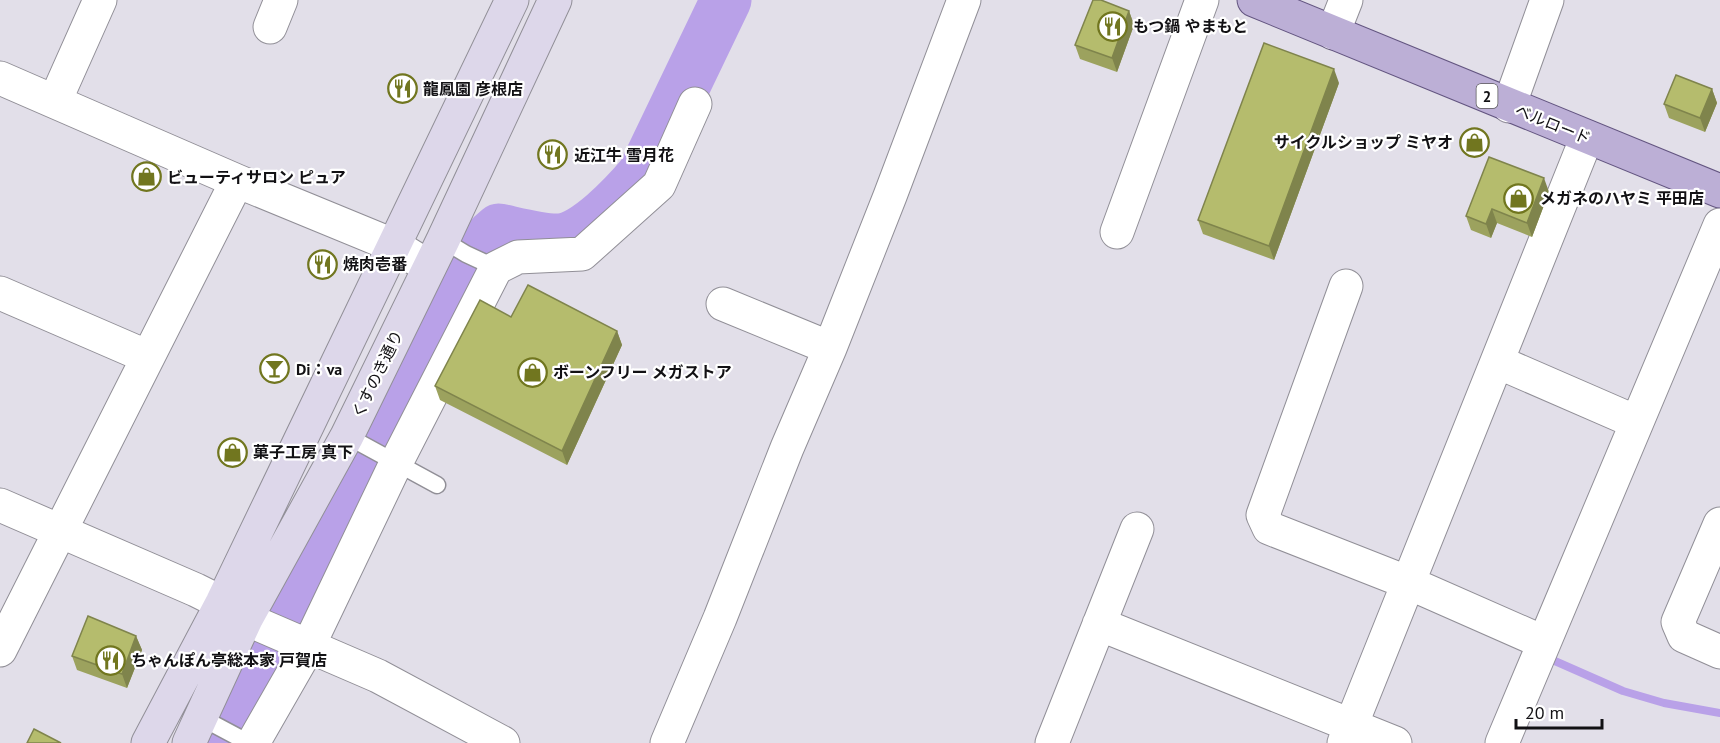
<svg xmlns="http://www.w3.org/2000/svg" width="1720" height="743" viewBox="0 0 1720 743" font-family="'PT Sans','Noto Sans JP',sans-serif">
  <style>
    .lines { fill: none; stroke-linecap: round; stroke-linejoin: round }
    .stream { stroke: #b9a1e8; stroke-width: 8 }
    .river { stroke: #b9a1e8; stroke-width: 51 }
    .service-casing { stroke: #918f97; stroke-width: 19 }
    .minor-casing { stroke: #918f97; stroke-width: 35 }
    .secondary-casing { stroke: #918f97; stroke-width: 35 }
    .primary-casing { stroke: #635580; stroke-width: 35 }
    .service { stroke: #fff; stroke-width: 16 }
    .minor { stroke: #fff; stroke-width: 33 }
    .secondary { stroke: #ddd7ea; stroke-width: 33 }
    .primary { stroke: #bcafd6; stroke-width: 33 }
    .wall { fill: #9ca25e }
    .shaded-wall { fill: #7f844c }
    .building { fill: #b5bc6d; stroke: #7f844c; stroke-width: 1.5 }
    .labels { text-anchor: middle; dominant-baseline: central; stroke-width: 4.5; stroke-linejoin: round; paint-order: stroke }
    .shield { fill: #fff; stroke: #59585a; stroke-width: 1.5 }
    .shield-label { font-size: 15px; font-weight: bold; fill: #121114 }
    .poi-label { font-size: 16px; font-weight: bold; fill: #121114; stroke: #fff; text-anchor: start }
    .street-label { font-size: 16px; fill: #121114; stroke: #fff }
  </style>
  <rect width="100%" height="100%" fill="#e2dfe9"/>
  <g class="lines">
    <path class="stream" d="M1548,658L1623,691L1664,703L1720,713"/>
    <path class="river" d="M230,743L491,236L499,229C514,232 545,240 559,239C585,238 625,195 642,175L726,0"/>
    <defs>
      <path id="service" d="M443,240L466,254L494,267
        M347,436L437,485
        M202,718L249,743"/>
      <path id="minor" d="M270,27L281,0
        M1333,33L1346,0
        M0,78L237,181L395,246L429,267
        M55,101L100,0
        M1509,106L1547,0
        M1117,232L1202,0
        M1346,286L1263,515L1269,528L1409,583L1543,642
        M0,293L148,357
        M723,304L830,348
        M1498,362L1636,422
        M0,505L196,590L222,603L246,619L378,676L503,743
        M1720,524L1678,622L1684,636L1720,652
        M1099,624L1395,743
        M0,650L237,181
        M253,743L308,647L396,463L496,268L518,257L582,254L659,185L695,104
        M667,743L720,618L787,448L830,348L890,196L964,0
        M1052,743L1137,529
        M1344,743L1587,137
        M1502,743L1720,225"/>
      <path id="secondary" d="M148,743L222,603L512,0
        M189,743L246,619L347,436L443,240L555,0"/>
      <path id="primary" d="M1254,0L1720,191"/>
    </defs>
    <use href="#service" class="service-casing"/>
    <use href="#minor" class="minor-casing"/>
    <use href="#secondary" class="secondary-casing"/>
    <use href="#primary" class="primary-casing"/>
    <use href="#service" class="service"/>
    <use href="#minor" class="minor"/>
    <use href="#secondary" class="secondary"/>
    <use href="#primary" class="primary"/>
  </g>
  <path class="wall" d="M1129,11L1134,25L1117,72L1080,59L1075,45Z
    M1339,83L1274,260L1203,234L1198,220Z
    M1712,89L1717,103L1705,132L1669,118L1664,104Z
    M1549,192L1532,237L1497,223L1491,238L1471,230L1466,216Z
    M511,317L617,331L622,345L567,465L440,400L435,386Z
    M136,636L142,650L127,688L77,670L72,656Z"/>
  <path class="shaded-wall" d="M1129,11L1134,25L1117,72L1112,58Z
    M1334,69L1339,83L1274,260L1269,246Z
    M1712,89L1717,103L1705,132L1700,118Z
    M1544,178L1549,192L1532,237L1527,223Z
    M1492,209L1497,223L1491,238L1486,224Z
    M617,331L622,345L567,465L562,451Z
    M136,636L142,650L127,688L122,674Z"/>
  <path class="building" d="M1093,0H1101L1129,11L1112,58L1075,45Z
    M1264,43L1334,69L1269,246L1198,220Z
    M1676,75L1712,89L1700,118L1664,104Z
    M1489,157L1544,178L1527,223L1492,209L1486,224L1466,216Z
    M528,285L617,331L562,451L435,386L480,300L511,317Z
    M88,616L136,636L122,674L72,656Z
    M34,729L61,743H27Z"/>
  <defs>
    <symbol id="restaurant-ring" viewBox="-11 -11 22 22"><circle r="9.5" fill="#fff" stroke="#71761f" stroke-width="1.5"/><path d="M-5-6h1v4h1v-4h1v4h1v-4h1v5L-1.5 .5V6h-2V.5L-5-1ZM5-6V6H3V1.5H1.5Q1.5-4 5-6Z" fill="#71761f"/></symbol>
    <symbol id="shop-ring" viewBox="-11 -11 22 22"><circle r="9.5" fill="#fff" stroke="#71761f" stroke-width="1.5"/><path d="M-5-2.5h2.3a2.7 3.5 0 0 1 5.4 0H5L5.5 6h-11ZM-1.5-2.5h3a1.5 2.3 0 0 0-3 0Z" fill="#71761f"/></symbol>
    <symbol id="bar-ring" viewBox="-11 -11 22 22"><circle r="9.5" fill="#fff" stroke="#71761f" stroke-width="1.5"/><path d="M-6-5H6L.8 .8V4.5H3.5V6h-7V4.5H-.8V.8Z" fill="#71761f"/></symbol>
  </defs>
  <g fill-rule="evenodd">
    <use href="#restaurant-ring" x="1096" y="10" width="33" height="33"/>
    <use href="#restaurant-ring" x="386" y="72" width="33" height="33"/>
    <use href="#shop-ring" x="1458" y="126" width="33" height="33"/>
    <use href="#restaurant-ring" x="536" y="138" width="33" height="33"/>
    <use href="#shop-ring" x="130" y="160" width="33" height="33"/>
    <use href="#shop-ring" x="1502" y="182" width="33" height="33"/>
    <use href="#restaurant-ring" x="306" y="248" width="33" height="33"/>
    <use href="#bar-ring" x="258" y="352" width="33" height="33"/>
    <use href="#shop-ring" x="516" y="356" width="33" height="33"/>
    <use href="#shop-ring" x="216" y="436" width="33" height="33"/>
    <use href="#restaurant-ring" x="94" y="644" width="33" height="33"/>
  </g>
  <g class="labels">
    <rect class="shield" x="1476.5" y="84" width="21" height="24" rx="4.5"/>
    <g class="shield-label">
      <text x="1487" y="96">2</text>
    </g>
    <g class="poi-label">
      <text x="1133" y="26">もつ鍋 やまもと</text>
      <text x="423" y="89">龍鳳園 彦根店</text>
      <text x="1453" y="142" text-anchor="end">サイクルショップ ミヤオ</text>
      <text x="574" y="155">近江牛 雪月花</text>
      <text x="167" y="177">ビューティサロン ピュア</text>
      <text x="1540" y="198">メガネのハヤミ 平田店</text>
      <text x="343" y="264">焼肉壱番</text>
      <text x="296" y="369">Di：va</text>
      <text x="553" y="372">ボーンフリー メガストア</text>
      <text x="253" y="452">菓子工房 真下</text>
      <text x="131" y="660">ちゃんぽん亭総本家 戸賀店</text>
    </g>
    <g class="street-label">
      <text transform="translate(1553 124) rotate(22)">ベルロード</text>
      <text transform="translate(377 374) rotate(-64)">くすのき通り</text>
    </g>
  </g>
  <path d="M1516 719v9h86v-9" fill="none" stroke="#121114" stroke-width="3"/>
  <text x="1525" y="719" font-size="18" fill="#121114" stroke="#ffffff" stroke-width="4.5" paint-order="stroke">20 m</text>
</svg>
